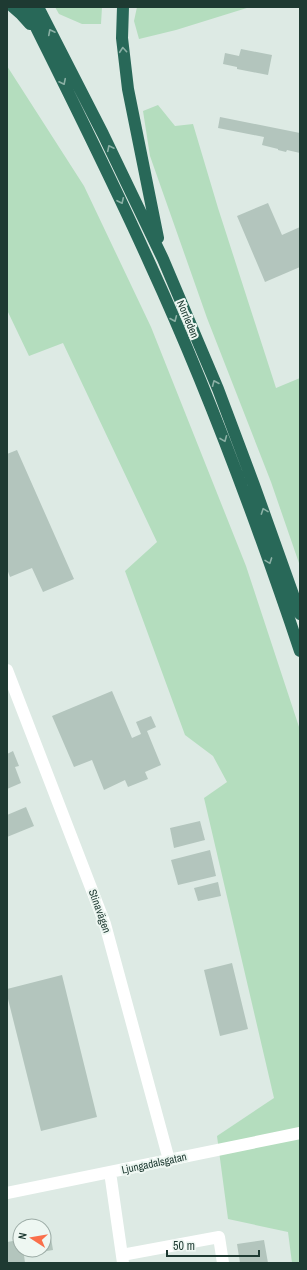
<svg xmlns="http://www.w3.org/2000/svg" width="307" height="1270" viewBox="0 0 307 1270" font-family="'Archivo Narrow',sans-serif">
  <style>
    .green { fill: #b4ddbe }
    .building { fill: #b3c5bd }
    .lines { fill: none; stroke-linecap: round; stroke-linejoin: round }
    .minor { stroke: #fff; stroke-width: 12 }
    .highway { stroke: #286858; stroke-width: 12 }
    .oneway { stroke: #8bb0a5 }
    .labels { text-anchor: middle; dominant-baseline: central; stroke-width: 4; stroke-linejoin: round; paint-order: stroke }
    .street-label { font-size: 11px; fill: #1e3a32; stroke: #eef7f2 }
  </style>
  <rect width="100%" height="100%" fill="#ddeae4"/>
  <path class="green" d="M55,7H102L101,24H82L59,14Z
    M137,7H250L176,30L139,39L134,21Z
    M7,66L84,186L151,327L246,566L300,730V1263H292L288,1232L228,1219L217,1136L274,1098L204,798L227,782L213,756L185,735L125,571L157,542L63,343L29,356L7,310Z
    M158,105L175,126L193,124L218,208L276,388L300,378V566L271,482L207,318L150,156L143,111Z"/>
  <path class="building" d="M241,49L272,55L268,75L237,69V67L223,64L225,53L239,56Z
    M220,117L300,133V153L287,150L286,152L278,150V149L262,145L264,137L218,128Z
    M268,203L282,235L300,227V267L265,282L237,216Z
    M17,450L74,579L43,592L32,568L10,577L7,569V454Z
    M112,691L132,738L141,734L136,722L151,716L156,727L147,731L161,765L145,772L148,779L128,787L125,780L104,790L92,760L74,767L52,716Z
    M13,751L19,766L15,767L21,783L7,789V754Z
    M26,807L34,826L7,837V815Z
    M200,821L205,840L174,848L170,828Z
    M210,850L216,876L178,885L171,860Z
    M218,882L221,896L198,901L194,888Z
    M232,963L248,1029L220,1036L204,970Z
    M62,975L97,1117L41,1131L7,995V989Z
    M50,1232L53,1250L24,1255L25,1263H7V1242L19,1240L18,1237H20V1250H44V1233Z
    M264,1240L268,1263H240L237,1244Z"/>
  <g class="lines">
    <path class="minor" d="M7,670L105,924L169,1160
      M110,1172L123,1263
      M7,1193L300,1133
      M122,1255L219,1237L223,1263"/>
    <path class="highway" d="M13,7L21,14L30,24
      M26,7C68,92 111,177 150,264C208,390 256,520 300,651
      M38,7L103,134L163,259L218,389L254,485L300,614
      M123,7L122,38L128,89L158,238"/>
  </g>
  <defs><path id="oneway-chevron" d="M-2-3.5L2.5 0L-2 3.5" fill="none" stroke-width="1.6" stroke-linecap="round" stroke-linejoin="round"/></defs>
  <g class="oneway">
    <use href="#oneway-chevron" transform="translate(51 32) rotate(-117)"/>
    <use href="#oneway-chevron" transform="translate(123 50) rotate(-95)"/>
    <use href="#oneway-chevron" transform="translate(63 82) rotate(64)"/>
    <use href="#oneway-chevron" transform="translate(110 148) rotate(-116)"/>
    <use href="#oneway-chevron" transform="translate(121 201) rotate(65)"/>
    <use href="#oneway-chevron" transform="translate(174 319) rotate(67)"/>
    <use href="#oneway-chevron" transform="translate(215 383) rotate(-113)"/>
    <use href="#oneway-chevron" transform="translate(224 439) rotate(68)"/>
    <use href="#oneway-chevron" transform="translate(264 511) rotate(-110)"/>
    <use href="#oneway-chevron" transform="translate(269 561) rotate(70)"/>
  </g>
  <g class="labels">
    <g class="street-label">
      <text transform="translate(188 319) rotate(67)">Norrleden</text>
      <text transform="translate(100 911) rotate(70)">Stinavägen</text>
      <text transform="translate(154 1163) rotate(-12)">Ljungadalsgatan</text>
    </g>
  </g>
  <rect width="307" height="1270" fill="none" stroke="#1e3a32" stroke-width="16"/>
  <g transform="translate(32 1238) rotate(282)"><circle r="19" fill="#eef7f2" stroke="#9baba5"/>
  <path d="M0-3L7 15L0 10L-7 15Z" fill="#fa6f4b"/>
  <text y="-6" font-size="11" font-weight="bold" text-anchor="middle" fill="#1e3a32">N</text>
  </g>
  <path d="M167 1250v6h92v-6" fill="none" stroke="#1e3a32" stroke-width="2"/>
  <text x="173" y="1250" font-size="12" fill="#1e3a32" stroke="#eef7f2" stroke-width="3" paint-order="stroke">50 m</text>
</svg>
